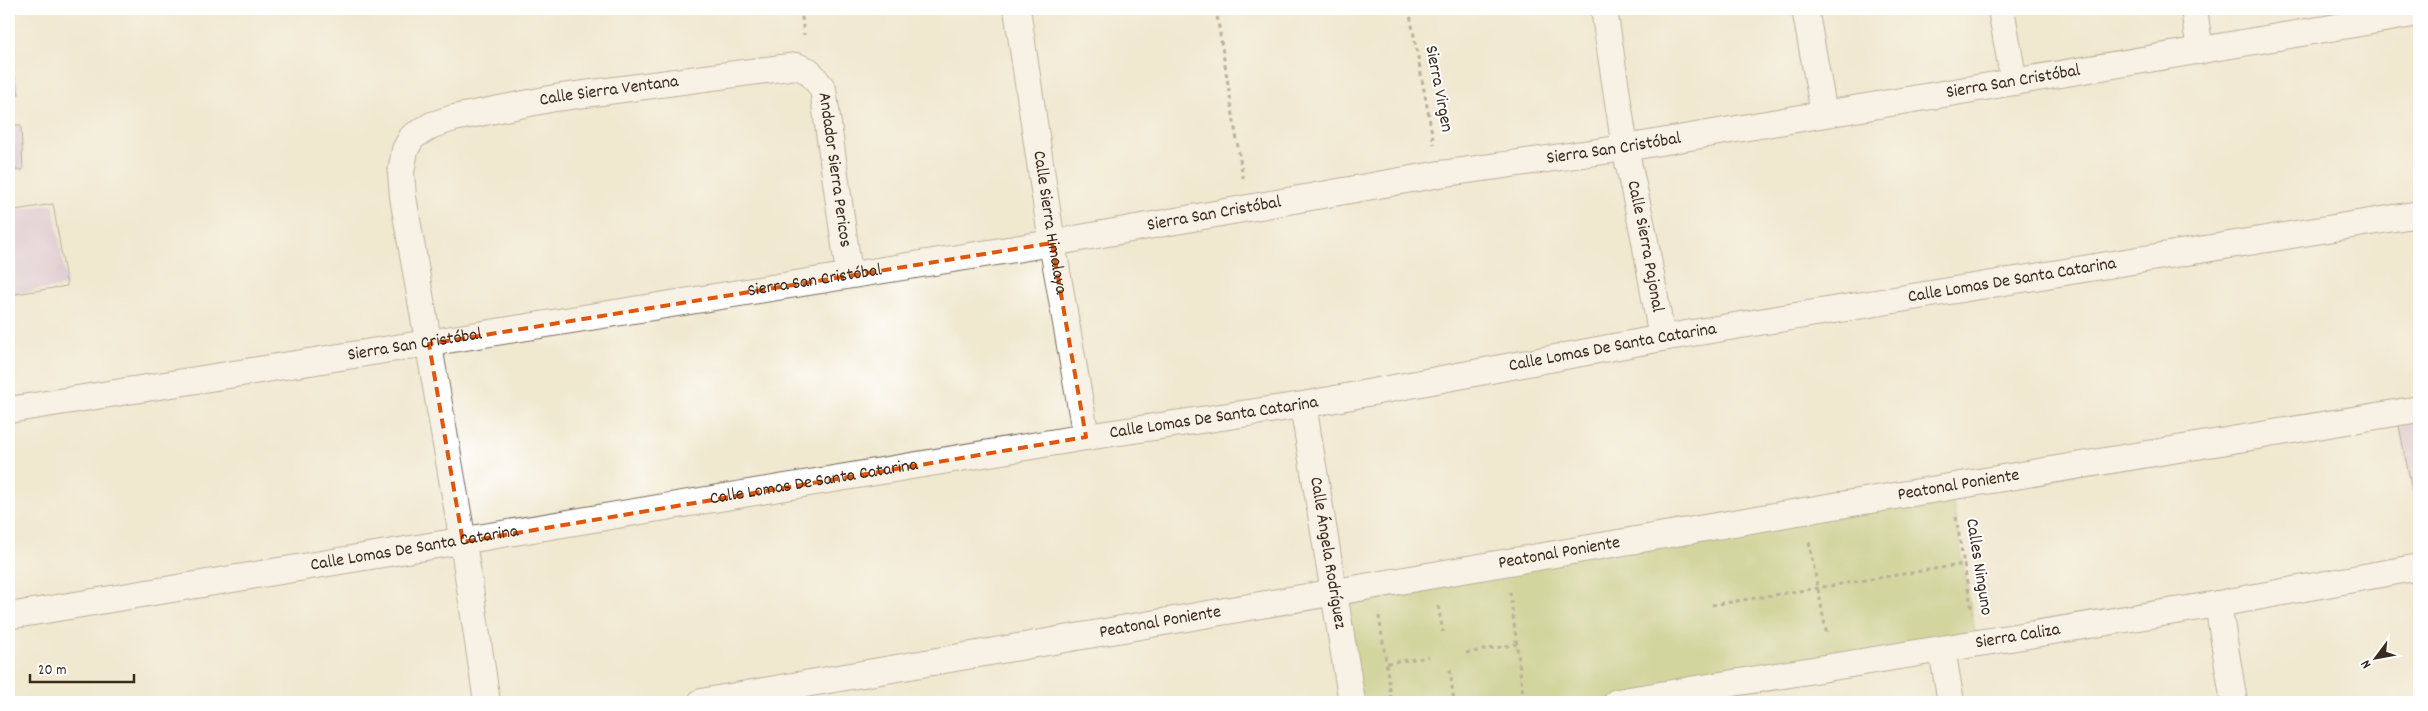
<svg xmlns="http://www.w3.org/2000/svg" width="2428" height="711" viewBox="0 0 2428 711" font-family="Dekko,sans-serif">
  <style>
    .green { fill: #adbe61; stroke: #747440 }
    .building { fill: #cdadd9 }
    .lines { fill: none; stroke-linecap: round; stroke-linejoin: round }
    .street-casing { stroke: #7a6c5c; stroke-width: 28 }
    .path { stroke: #7a6c5c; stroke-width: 3; stroke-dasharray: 4 4; stroke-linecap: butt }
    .street { stroke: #fff; stroke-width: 26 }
    .marked { fill: none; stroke: #df570d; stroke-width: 4; stroke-dasharray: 10 6; stroke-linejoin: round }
    .labels { text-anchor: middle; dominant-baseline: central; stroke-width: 4; stroke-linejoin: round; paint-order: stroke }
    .street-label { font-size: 18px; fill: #3b2a1e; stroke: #fff }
  </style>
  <rect width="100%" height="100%" fill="#fff"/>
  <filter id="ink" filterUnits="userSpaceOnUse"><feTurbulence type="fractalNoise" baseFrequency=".02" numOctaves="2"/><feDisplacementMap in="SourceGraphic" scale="10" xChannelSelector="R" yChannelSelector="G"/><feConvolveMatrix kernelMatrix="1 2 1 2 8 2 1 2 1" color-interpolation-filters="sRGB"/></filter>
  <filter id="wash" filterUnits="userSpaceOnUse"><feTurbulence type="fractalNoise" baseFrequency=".0096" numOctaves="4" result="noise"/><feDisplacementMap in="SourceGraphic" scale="20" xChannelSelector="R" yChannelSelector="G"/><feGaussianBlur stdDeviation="1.12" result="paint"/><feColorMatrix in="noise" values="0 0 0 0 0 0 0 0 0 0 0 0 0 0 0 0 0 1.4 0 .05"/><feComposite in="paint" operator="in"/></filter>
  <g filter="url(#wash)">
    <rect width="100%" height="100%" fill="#f0e8cf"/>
    <path class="green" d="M1951,489L1978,650L1653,702H1343L1325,592Z"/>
    <g id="blocks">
      <path class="building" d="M9,57L19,94L9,97Z
        M9,125H21L23,170H9Z
        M53,204L67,286L9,295V211Z
        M2419,422V519H2418L2399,426Z"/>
    </g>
  </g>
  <g filter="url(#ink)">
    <use href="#blocks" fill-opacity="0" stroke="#7a6c5c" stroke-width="1"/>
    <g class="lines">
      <defs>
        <g id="street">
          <path id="s1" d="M1017,9L1052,243L1086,437"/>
          <path id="s2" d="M1604,9L1625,148L1644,236L1662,338"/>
          <path d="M1805,9L1824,113"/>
          <path d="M2001,9L2014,82"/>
          <path d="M2194,9L2200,51"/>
          <path id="s3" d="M1303,405L1352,702"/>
          <path id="s4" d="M9,410L1052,243L1440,174L1625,148L2419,13"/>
          <path d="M2218,604L2234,702"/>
          <path id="s5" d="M9,616L1086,437L1303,405L1662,338L2419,214"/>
          <path d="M1942,650L1951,702"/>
          <path id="s6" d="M487,702L463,542L403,197L401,172L405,150L412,137L432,125L454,118L555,98L796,66L809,71L823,89L849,274"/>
          <path id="s7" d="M701,702L1780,515L2419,409"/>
          <path id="s8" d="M1617,702L2218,604L2419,567"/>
        </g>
      </defs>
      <use href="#street" class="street-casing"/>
      <path class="path" d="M801,9L804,35
        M1216,9L1243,178
        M1409,9L1434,144
        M1956,517L1972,612
        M1809,542L1827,636
        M1510,592L1524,702
        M1712,605L1965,564
        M1438,606L1443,632
        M1379,616L1392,702
        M1466,653L1518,644
        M1387,663L1429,657
        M1450,670L1454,702"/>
      <use href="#street" class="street"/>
    </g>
  </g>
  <path d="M0 0H2428V711H0ZM1052,243L1086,437L463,542L429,344Z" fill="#f0e8cf" fill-opacity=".55" fill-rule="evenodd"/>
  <path class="marked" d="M1052,243L1086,437L463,542L429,344Z"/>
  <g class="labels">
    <g class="street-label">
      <text stroke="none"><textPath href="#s4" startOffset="2031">Sierra San Cristóbal</textPath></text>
      <text transform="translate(1438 89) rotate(79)">Sierra Virgen</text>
      <text stroke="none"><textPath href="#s6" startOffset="778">Calle Sierra Ventana</textPath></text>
      <text stroke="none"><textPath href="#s4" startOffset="1626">Sierra San Cristóbal</textPath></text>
      <text stroke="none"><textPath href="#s6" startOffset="1085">Andador Sierra Pericos</textPath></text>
      <text stroke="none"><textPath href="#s4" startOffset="1221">Sierra San Cristóbal</textPath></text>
      <text stroke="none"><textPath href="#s1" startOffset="216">Calle Sierra Himalaya</textPath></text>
      <text stroke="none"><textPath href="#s2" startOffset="241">Calle Sierra Pajonal</textPath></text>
      <text stroke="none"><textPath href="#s4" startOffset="816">Sierra San Cristóbal</textPath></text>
      <text stroke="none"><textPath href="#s5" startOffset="2031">Calle Lomas De Santa Catarina</textPath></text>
      <text stroke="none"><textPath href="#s4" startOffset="411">Sierra San Cristóbal</textPath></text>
      <text stroke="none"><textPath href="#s5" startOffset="1626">Calle Lomas De Santa Catarina</textPath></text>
      <text stroke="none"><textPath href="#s5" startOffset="1221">Calle Lomas De Santa Catarina</textPath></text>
      <text stroke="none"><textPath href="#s5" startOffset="816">Calle Lomas De Santa Catarina</textPath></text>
      <text stroke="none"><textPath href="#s7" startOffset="1276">Peatonal Poniente</textPath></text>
      <text stroke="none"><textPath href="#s5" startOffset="411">Calle Lomas De Santa Catarina</textPath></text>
      <text stroke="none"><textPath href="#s3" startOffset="150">Calle Ángela Rodríguez</textPath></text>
      <text stroke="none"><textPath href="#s7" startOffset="871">Peatonal Poniente</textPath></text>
      <text transform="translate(1978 567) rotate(81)">Calles Ninguno</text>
      <text stroke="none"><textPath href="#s7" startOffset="466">Peatonal Poniente</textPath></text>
      <text stroke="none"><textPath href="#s8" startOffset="406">Sierra Caliza</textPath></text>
    </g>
  </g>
  <rect width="2428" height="711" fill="none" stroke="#fff" stroke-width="30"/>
  <g transform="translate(2376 658) rotate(238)" stroke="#ffffff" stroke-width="4" paint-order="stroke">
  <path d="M0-4L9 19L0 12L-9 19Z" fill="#3b2a1e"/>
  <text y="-8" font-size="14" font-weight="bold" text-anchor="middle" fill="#3b2a1e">N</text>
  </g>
  <path d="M30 674v8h104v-8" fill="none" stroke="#3b2a1e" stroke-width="2.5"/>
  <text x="38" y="674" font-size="15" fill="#3b2a1e" stroke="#ffffff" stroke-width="4" paint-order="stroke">20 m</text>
</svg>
